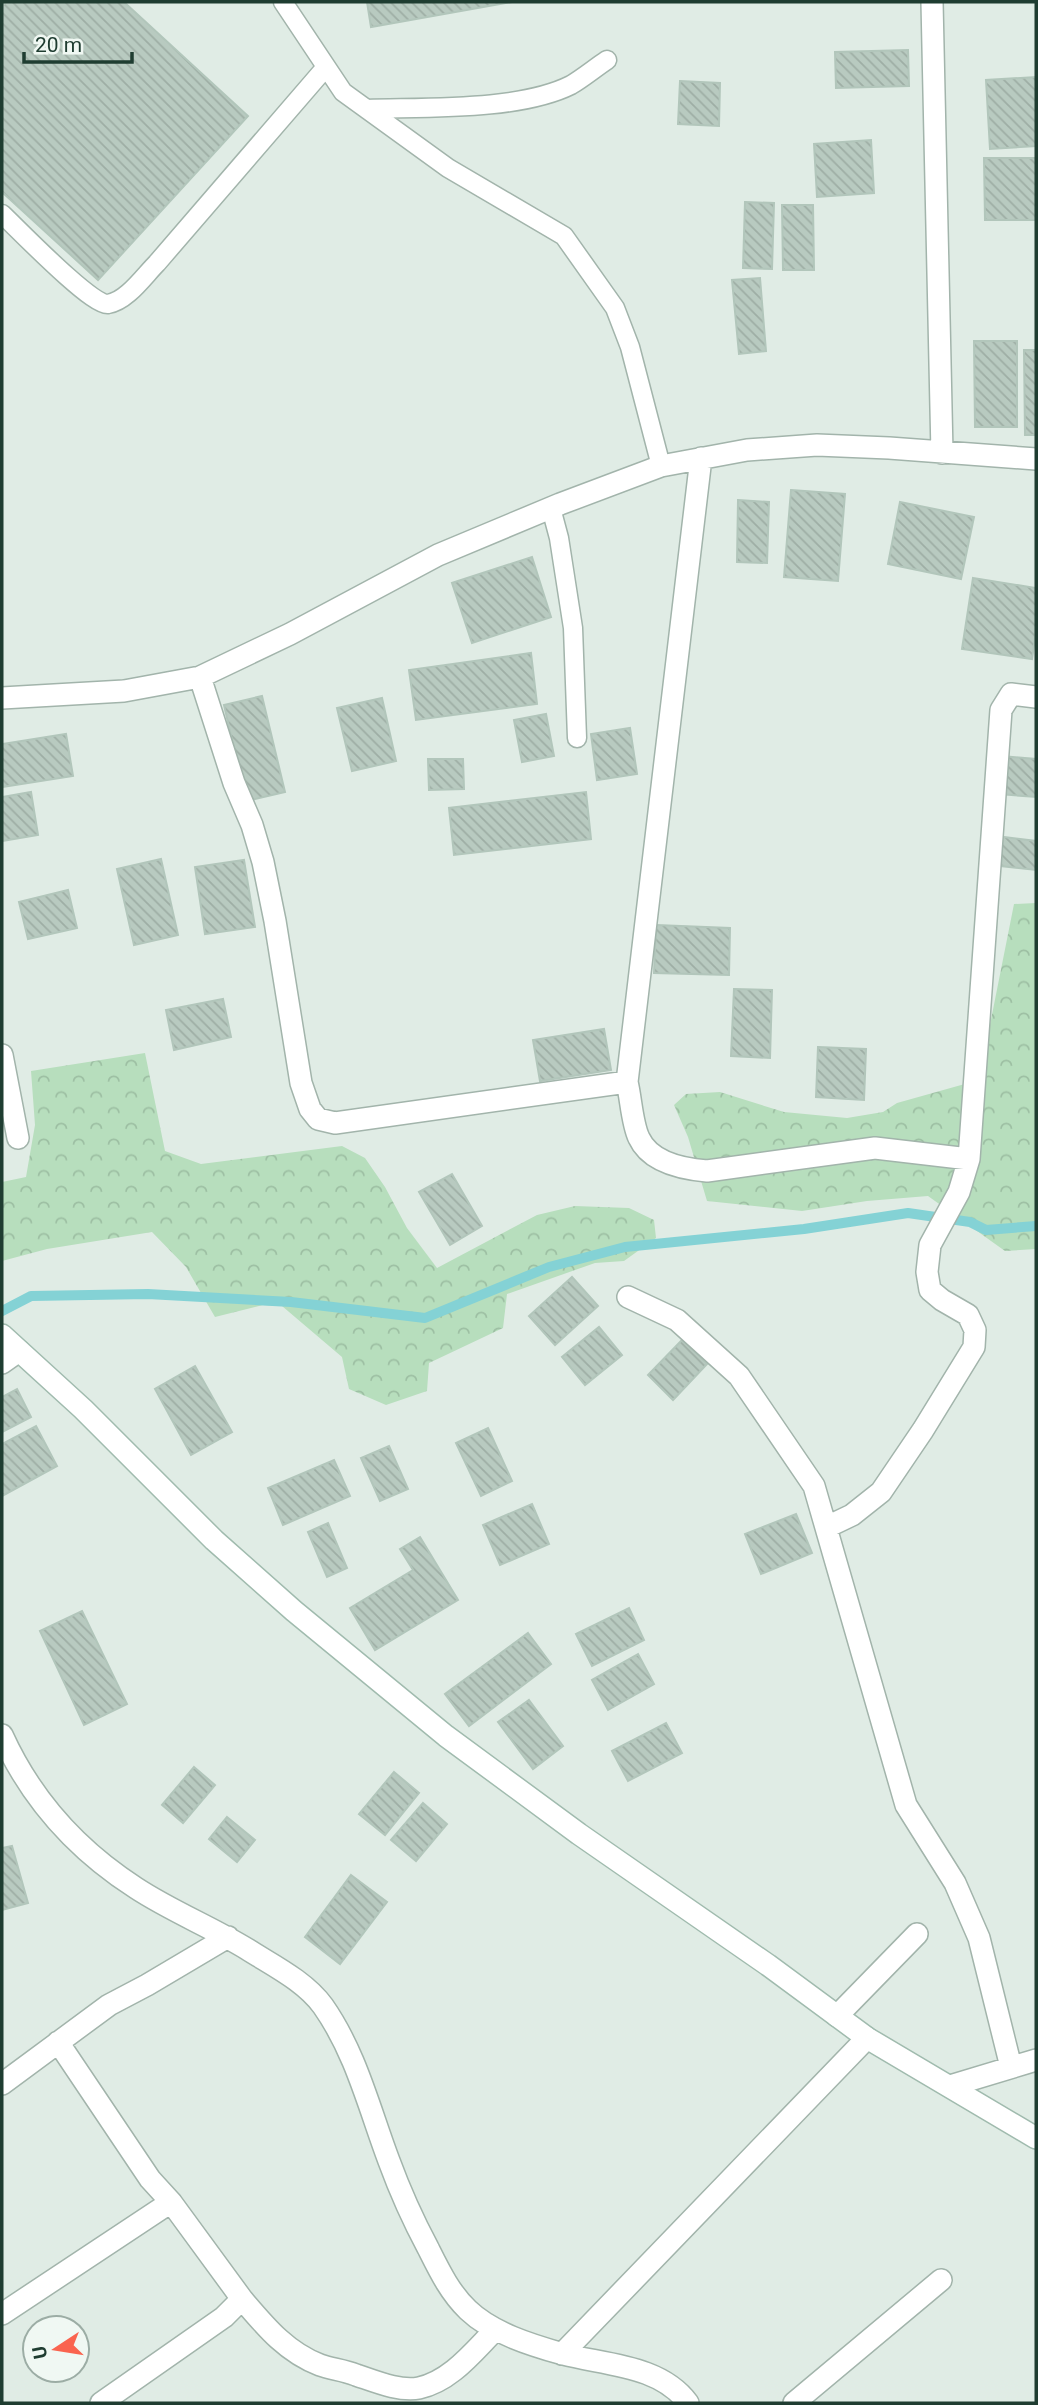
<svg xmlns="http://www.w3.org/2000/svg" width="1038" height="2405" viewBox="0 0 1038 2405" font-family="Roboto,sans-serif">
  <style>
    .forest { fill: url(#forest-crowns) }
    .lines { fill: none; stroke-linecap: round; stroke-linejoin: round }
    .stream { stroke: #84d2d5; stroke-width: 10 }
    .building { fill: url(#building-back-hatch); stroke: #b2c6bb; stroke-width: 2 }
    .lane-casing { stroke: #a2b4ab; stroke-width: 21 }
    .street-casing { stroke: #a2b4ab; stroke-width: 24 }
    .secondary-casing { stroke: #a0bbae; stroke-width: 24 }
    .lane { stroke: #fff; stroke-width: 18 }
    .street { stroke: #fff; stroke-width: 21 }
    .secondary { stroke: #fff; stroke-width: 21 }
  </style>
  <defs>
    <pattern id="forest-crowns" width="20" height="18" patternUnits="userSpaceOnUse" patternTransform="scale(1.75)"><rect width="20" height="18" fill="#b7debd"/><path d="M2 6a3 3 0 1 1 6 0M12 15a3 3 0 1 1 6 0" fill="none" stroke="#9dbfa3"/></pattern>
    <pattern id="building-back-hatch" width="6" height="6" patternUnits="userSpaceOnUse" patternTransform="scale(1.75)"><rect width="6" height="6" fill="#b8cac0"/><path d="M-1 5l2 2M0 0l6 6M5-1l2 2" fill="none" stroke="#9eaea5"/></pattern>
  </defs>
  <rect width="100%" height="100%" fill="#e0ece5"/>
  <path class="forest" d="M1036,903V1249L1005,1251L928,1196L867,1201L802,1211L707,1201L688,1137L674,1105L686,1094L720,1092L784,1112L847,1118L883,1112L897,1103L979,1080L1014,904Z
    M145,1053L165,1151L201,1164L342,1146L365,1158L385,1187L407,1228L437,1268L537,1215L575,1206L629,1208L654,1220L656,1238L624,1261L595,1263L507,1294L503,1328L429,1363L427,1391L386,1405L349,1389L342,1357L282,1306L263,1305L215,1317L186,1267L152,1232L47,1249L2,1261V1182L26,1177L35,1125L31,1071Z"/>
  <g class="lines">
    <path class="stream" d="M2,1311L31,1296L148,1294L291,1302L425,1318L549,1267L625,1247L804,1229L908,1213L970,1222L986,1230L1036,1226"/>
  </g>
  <path class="building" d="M2,2L4,4L6,2H124L248,116L98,280L2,192Z
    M367,2H512L371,27Z
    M908,50L909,86L836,88L835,52Z
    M1036,77V146L990,149L986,80Z
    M680,81L720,83L719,126L678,124Z
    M871,140L874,193L817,197L814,144Z
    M984,158H1036V220H985Z
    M745,202L774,203L772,269L743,268Z
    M782,205H813L814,270H783Z
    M760,278L766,351L739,354L732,280Z
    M974,341H1017V427H975Z
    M1024,350H1036V435H1025Z
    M791,490L845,494L838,581L784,577Z
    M738,500L769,502L767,563L737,562Z
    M900,502L974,517L961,579L888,564Z
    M532,557L551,617L472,643L452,583Z
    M973,578L1036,588V632L1032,659L962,649Z
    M531,653L537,704L416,720L409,670Z
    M262,696L285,792L246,801L224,705Z
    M382,698L396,761L352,771L337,708Z
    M546,714L554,756L522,762L514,720Z
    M630,728L637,774L597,780L591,734Z
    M66,734L73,776L2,787V744Z
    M1002,756L1036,759V797L999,794Z
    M428,759H463L464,789L429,790Z
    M31,792L38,835L2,841V797Z
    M586,792L591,839L454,855L449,808Z
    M996,836L1036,841V870L992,865Z
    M161,859L178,935L134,945L117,869Z
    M244,860L255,927L205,934L195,867Z
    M68,890L77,928L28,939L19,902Z
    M656,925L730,928L729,975L654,973Z
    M734,989L772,990L770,1058L731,1056Z
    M223,999L231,1037L174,1050L166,1010Z
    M604,1029L611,1070L540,1081L533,1040Z
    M818,1047L866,1049L864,1100L816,1097Z
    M452,1174L482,1226L450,1245L419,1192Z
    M572,1277L598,1306L555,1345L529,1316Z
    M599,1327L622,1355L585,1385L562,1357Z
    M682,1340L707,1364L673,1400L648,1375Z
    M195,1366L232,1432L191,1455L155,1389Z
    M17,1389L31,1417L2,1432V1397Z
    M36,1426L57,1466L2,1496V1444Z
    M488,1428L512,1481L481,1496L456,1443Z
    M389,1446L408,1489L380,1501L361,1458Z
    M334,1460L350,1496L283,1525L268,1488Z
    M532,1504L549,1544L500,1565L483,1525Z
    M796,1514L812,1553L761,1574L745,1534Z
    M328,1523L347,1568L327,1577L308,1532Z
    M420,1537L458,1600L375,1650L350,1608L413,1570L400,1549Z
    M629,1608L644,1640L592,1666L576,1634Z
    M82,1611L127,1704L84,1725L40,1631Z
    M528,1633L551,1664L469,1726L445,1694Z
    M638,1654L654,1684L608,1710L592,1680Z
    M529,1700L563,1746L533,1769L498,1722Z
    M666,1723L682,1753L628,1781L612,1751Z
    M194,1767L215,1785L183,1823L162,1805Z
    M394,1772L419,1793L385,1835L359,1814Z
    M423,1803L447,1824L416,1861L391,1840Z
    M227,1817L255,1840L237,1862L209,1839Z
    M12,1846L28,1903L2,1910V1848Z
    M351,1875L387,1902L340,1964L305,1937Z"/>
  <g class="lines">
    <defs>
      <path id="lane" d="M283,2L343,92L448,168L564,236L615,308L630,347L661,466
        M367,109C425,107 519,111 571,85C583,78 595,68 607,60
        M2,214C17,228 93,307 108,304C127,301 144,276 157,263L326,67
        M551,508L559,538L573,628L577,738"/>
      <path id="street" d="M932,2L942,453
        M701,458L627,1082C631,1098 632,1124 639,1138C650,1162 683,1169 707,1171L875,1148L969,1159L1001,710L1011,694L1036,697
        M200,677L234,783L252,825L263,862L275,921L301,1083L310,1109L318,1119L335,1123L627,1082
        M2,698L124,691L200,677L290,634L438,555L560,504L661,466L747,450L817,445L889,448L1036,459
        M2,1055L18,1138
        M628,1297L677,1320L739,1376L814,1486L906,1805L955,1883L979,1938L1011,2067
        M2,1363L19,1351
        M827,1527L852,1515L881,1492L923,1430L974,1347L975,1330L968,1315L942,1300L930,1290L927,1272L930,1245L959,1192L969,1159
        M2,1735C31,1799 77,1850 136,1888C171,1911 211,1927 247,1949C272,1965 305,1981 323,2006C356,2053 369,2108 389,2161C400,2191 413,2220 428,2248C439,2270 450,2293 468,2310C492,2333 531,2345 563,2354C605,2365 660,2365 688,2403
        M837,2016L917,1934
        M58,2042L150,2179L171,2202L242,2299L224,2317L101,2403
        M2,2084L109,2005L147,1985L228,1937
        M950,2086L1036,2060
        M242,2299C265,2326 286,2352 320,2365C331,2369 344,2370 356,2375C374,2381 400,2392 419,2388C451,2381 473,2352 495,2330
        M2,2314L171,2202
        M562,2354L867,2038
        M794,2403L941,2280"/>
      <path id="secondary" d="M2,1335L83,1409L214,1540L294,1611L446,1736L579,1834L768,1965L867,2038L1036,2138"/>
    </defs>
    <use href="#lane" class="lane-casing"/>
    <use href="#street" class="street-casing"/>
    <use href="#secondary" class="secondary-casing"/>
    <use href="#lane" class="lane"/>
    <use href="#street" class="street"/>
    <use href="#secondary" class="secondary"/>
  </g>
  <rect width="1038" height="2405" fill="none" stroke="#1f3d31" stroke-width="7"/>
  <g transform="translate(56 2349) rotate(258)"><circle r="33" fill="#f0f8f3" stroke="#9cada5" stroke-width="2"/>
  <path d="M0-5L12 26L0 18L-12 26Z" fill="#fa644f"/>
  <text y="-10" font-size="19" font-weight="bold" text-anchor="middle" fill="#1f3d31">U</text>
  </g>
  <path d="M24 52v10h108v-10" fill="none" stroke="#1f3d31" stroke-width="3.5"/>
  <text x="35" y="52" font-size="21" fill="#1f3d31" stroke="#f0f8f3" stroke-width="5" paint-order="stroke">20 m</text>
</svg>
